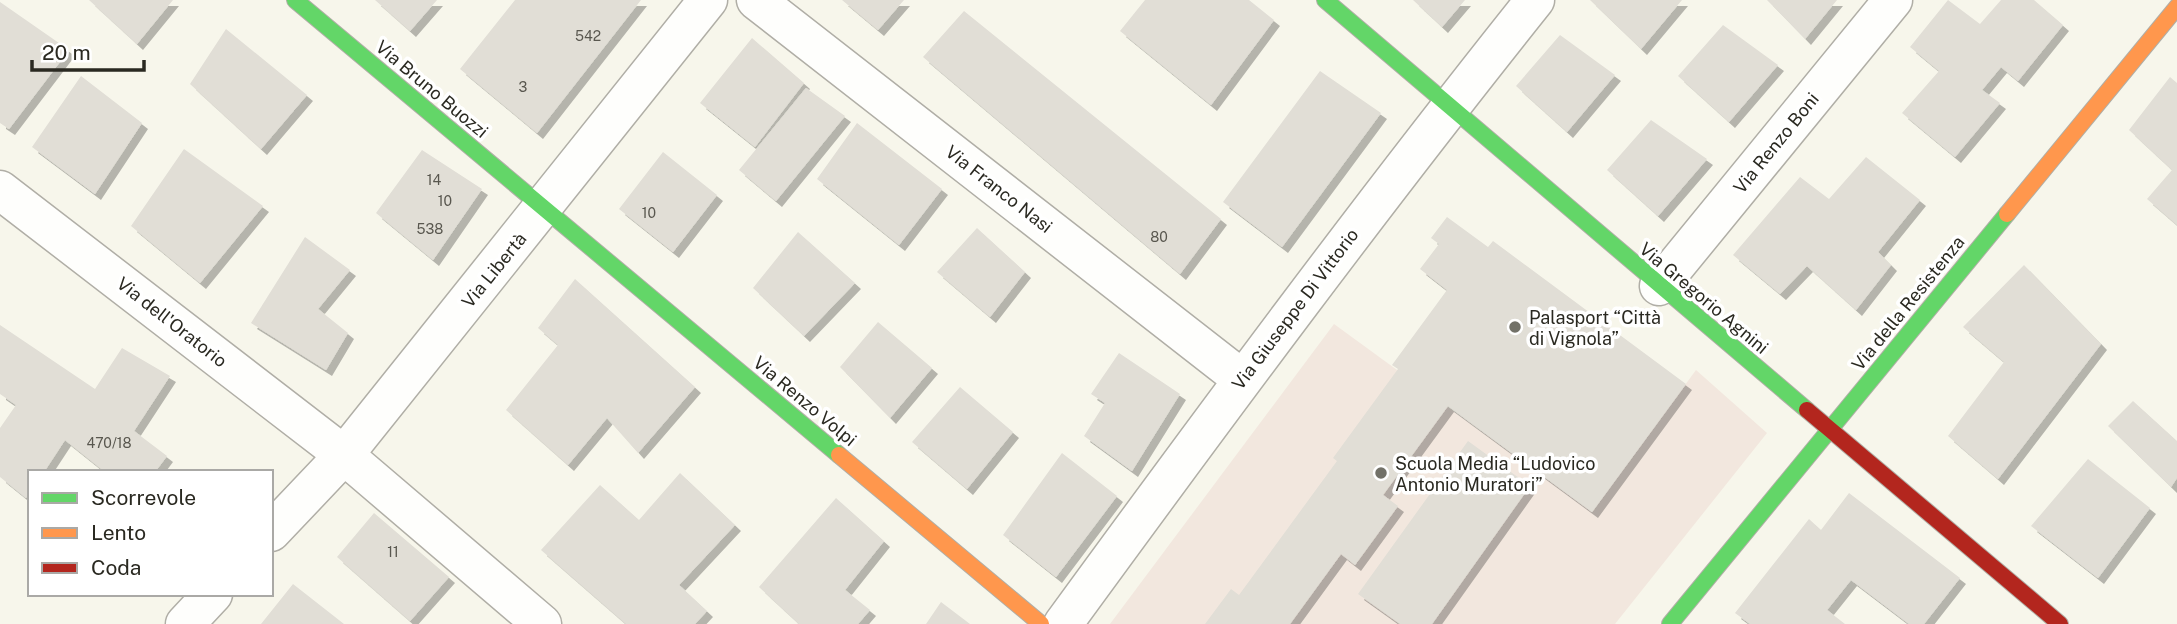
<svg xmlns="http://www.w3.org/2000/svg" width="2177" height="624" viewBox="0 0 2177 624" font-family="'Public Sans',sans-serif">
  <style>
    .education { fill: #f2e7de }
    .building { fill: #e1ded6; filter: url(#shadow) }
    .lines { fill: none; stroke-linecap: round; stroke-linejoin: round }
    .street-casing { stroke: #b0aea6; stroke-width: 41 }
    .fast-casing { stroke: #b0aea6; stroke-width: 18 }
    .slow-casing { stroke: #b0aea6; stroke-width: 18 }
    .jam-casing { stroke: #b0aea6; stroke-width: 18 }
    .street { stroke: #fefefc; stroke-width: 38 }
    .fast { stroke: #63d668; stroke-width: 16 }
    .slow { stroke: #ff974d; stroke-width: 16 }
    .jam { stroke: #b3261e; stroke-width: 16 }
    .poi-dot { fill: #727168; stroke: #fff; stroke-width: 2.5 }
    .labels { text-anchor: middle; dominant-baseline: central; stroke-width: 7; stroke-linejoin: round; paint-order: stroke }
    .number-label { font-size: 14px; fill: #59574f }
    .street-label { font-size: 18px; fill: #2a2921; stroke: #fff }
    .poi-label { font-size: 18px; fill: #2a2921; stroke: #fff; text-anchor: start }
  </style>
  <defs>
    <filter id="shadow"><feDropShadow dx="6" dy="6" stdDeviation="0" flood-color="#0004"/></filter>
  </defs>
  <rect width="100%" height="100%" fill="#f7f6eb"/>
  <path class="education" d="M1334,324L1592,512L1696,370L1767,433L1615,624H1110Z"/>
  <path class="building" d="M89,0H173L137,44Z
    M375,0H437L410,31Z
    M515,0H641L537,133L460,69Z
    M842,0H904L878,30Z
    M1145,0H1249L1274,20L1211,105L1120,31Z
    M1413,0H1465L1442,27Z
    M1590,0H1682L1641,49Z
    M1767,0H1837L1805,39Z
    M1948,0L1980,24L2001,0H2034L2063,25L2018,81L2001,67L1982,90L2000,103L1955,157L1902,113L1939,71L1910,47Z
    M0,2L69,50L9,129L0,123Z
    M964,11L1221,219L1180,274L923,57Z
    M1723,25L1778,65L1729,122L1678,76Z
    M226,29L307,95L261,149L190,84Z
    M1560,35L1615,75L1567,132L1516,86Z
    M752,38L804,83L755,147L700,103Z
    M1320,71L1381,113L1282,247L1223,202Z
    M81,76L142,123L95,194L32,147Z
    M2170,77L2177,83V225L2147,199L2172,170L2129,130Z
    M806,88L845,116L776,201L739,170Z
    M1651,120L1707,159L1658,216L1607,170Z
    M857,123L942,189L899,245L817,179Z
    M184,149L263,206L200,283L131,226Z
    M422,150L482,189L433,260L376,213Z
    M663,152L717,195L673,252L619,209Z
    M1866,157L1920,200L1878,252L1891,265L1856,310L1807,266L1780,294L1733,255L1800,177L1829,199Z
    M1447,217L1488,247L1493,241L1686,384L1592,512L1448,406L1383,495L1398,506L1355,565L1341,554L1290,624H1205L1231,589L1239,595L1337,461L1333,458L1398,369L1392,365L1447,290L1420,269L1439,244L1431,238Z
    M977,228L1025,272L990,317L937,272Z
    M798,232L855,283L804,336L753,288Z
    M305,237L350,270L318,309L348,333L326,370L251,323Z
    M2024,265L2101,344L1998,479L1948,436L2004,362L1963,327Z
    M575,279L695,387L638,453L607,418L568,465L506,410L558,345L538,328Z
    M878,322L932,368L890,418L840,367Z
    M0,325L95,389L122,348L170,376L134,431L167,456L155,472H105L65,440L44,472H30V492L26,498L0,477V428L16,405L0,394Z
    M1119,353L1180,394L1132,471L1084,436L1105,403L1091,394Z
    M960,387L1013,432L967,489L912,442Z
    M2133,401L2177,441V478L2171,487L2108,426Z
    M1468,441L1530,486L1432,624H1400L1358,594Z
    M1062,453L1117,496L1056,577L1003,535Z
    M2088,459L2150,508L2098,578L2031,526Z
    M680,473L735,525L679,585L707,611L695,624H626L541,550L600,485L639,520Z
    M1849,493L1960,578L1924,624H1909L1851,580L1827,610L1845,624H1750L1735,613L1809,519L1821,530Z
    M836,498L884,541L845,590L870,610L858,624H799L759,587Z
    M374,513L449,577L410,621L337,557Z
    M293,584L344,624H261Z
    M941,602L970,624H926Z"/>
  <g class="lines">
    <defs>
      <path id="street" d="M756,0L1242,379
        M0,190L344,455L542,624
        M1659,286L1893,0
        M271,532L344,455L708,0
        M185,624L213,594
        M1063,624C1217,413 1372,204 1535,0"/>
      <path id="fast" d="M295,0L839,455
        M1325,0L1807,410
        M1670,624L2007,214"/>
      <path id="slow" d="M2007,214L2177,7
        M839,455L1041,624"/>
      <path id="jam" d="M1807,410L2060,624"/>
    </defs>
    <use href="#street" class="street-casing"/>
    <use href="#fast" class="fast-casing"/>
    <use href="#slow" class="slow-casing"/>
    <use href="#jam" class="jam-casing"/>
    <use href="#street" class="street"/>
    <use href="#fast" class="fast"/>
    <use href="#slow" class="slow"/>
    <use href="#jam" class="jam"/>
  </g>
  <g class="poi-dot">
    <circle cx="1515" cy="327" r="7"/>
    <circle cx="1381" cy="473" r="7"/>
  </g>
  <g class="labels">
    <g class="number-label">
      <text x="588" y="36">542</text>
      <text x="523" y="87">3</text>
      <text x="434" y="180">14</text>
      <text x="445" y="201">10</text>
      <text x="649" y="213">10</text>
      <text x="430" y="229">538</text>
      <text x="1159" y="237">80</text>
      <text x="109" y="443">470/18</text>
      <text x="393" y="552">11</text>
    </g>
    <g class="street-label">
      <text transform="translate(432 89) rotate(40)">Via Bruno Buozzi</text>
      <text transform="translate(1776 143) rotate(-51)">Via Renzo Boni</text>
      <text transform="translate(999 189) rotate(38)">Via Franco Nasi</text>
      <text transform="translate(494 270) rotate(-51)">Via Libertà</text>
      <text transform="translate(1704 298) rotate(40)">Via Gregorio Agnini</text>
      <text transform="translate(1908 303) rotate(-51)">Via della Resistenza</text>
      <text transform="translate(1295 309) rotate(-53)">Via Giuseppe Di Vittorio</text>
      <text transform="translate(172 322) rotate(38)">Via dell'Oratorio</text>
      <text transform="translate(805 401) rotate(40)">Via Renzo Volpi</text>
    </g>
    <g class="poi-label">
      <text x="1529" y="317">Palasport “Città<tspan x="1529" dy="21">di Vignola”</tspan></text>
      <text x="1395" y="463">Scuola Media “Ludovico<tspan x="1395" dy="21">Antonio Muratori”</tspan></text>
    </g>
  </g>
  <rect x="28" y="470" width="245" height="126" fill="#ffffff" stroke="#aaa9a6" stroke-width="2"/>
  <rect x="42" y="493" width="35" height="10" fill="#63d668" stroke="#aaa9a6" stroke-width="2"/>
  <text x="91" y="505" font-size="21" fill="#2a2921">Scorrevole</text>
  <rect x="42" y="528" width="35" height="10" fill="#ff974d" stroke="#aaa9a6" stroke-width="2"/>
  <text x="91" y="540" font-size="21" fill="#2a2921">Lento</text>
  <rect x="42" y="563" width="35" height="10" fill="#b3261e" stroke="#aaa9a6" stroke-width="2"/>
  <text x="91" y="575" font-size="21" fill="#2a2921">Coda</text>
  <path d="M32 60v10h112v-10" fill="none" stroke="#2a2921" stroke-width="3.5"/>
  <text x="42" y="60" font-size="21" fill="#2a2921" stroke="#ffffff" stroke-width="5" paint-order="stroke">20 m</text>
</svg>
